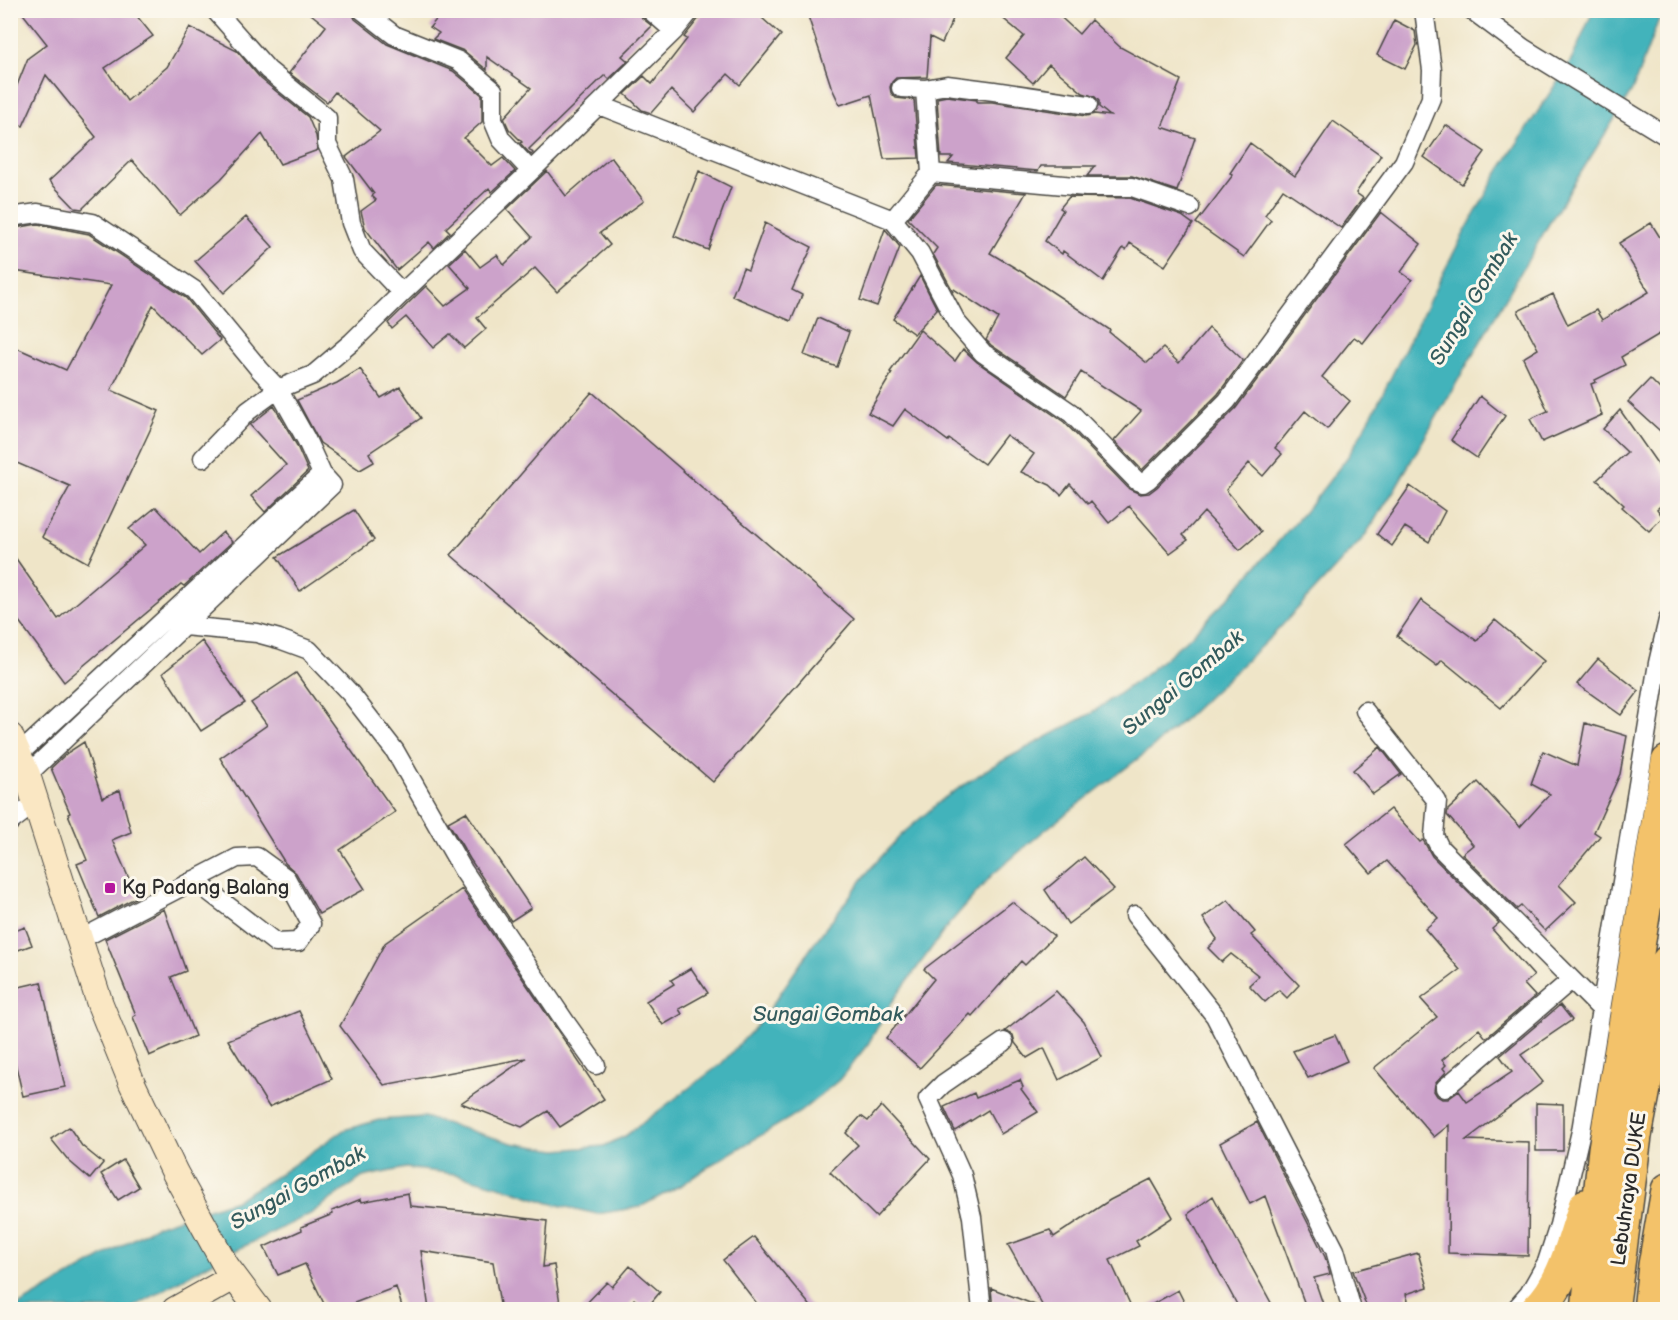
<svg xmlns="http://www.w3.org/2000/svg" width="1678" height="1320" viewBox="0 0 1678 1320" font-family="'Balsamiq Sans',sans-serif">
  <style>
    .water { fill: #43b3bb; stroke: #376f73; stroke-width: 1.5 }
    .building { fill: #cca2ca }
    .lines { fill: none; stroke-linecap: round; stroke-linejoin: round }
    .street-casing { stroke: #484743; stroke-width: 21 }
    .secondary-casing { stroke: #484743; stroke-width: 28 }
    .highway-casing { stroke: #484743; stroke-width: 36 }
    .street { stroke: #fff; stroke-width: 18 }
    .secondary { stroke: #fae7c3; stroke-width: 26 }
    .highway { stroke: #f3c26a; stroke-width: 33 }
    .poi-dot { fill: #b5179e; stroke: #fbf7ec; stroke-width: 2 }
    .labels { text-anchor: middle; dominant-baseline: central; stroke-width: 6; stroke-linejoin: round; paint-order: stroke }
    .poi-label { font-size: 20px; fill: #2b2b2b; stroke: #fbf7ec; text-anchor: start }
    .street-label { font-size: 20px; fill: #2b2b2b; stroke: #fbf7ec }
    .water-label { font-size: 21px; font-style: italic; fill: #335b5d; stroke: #fbf7ec }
  </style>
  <rect width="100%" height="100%" fill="#fbf7ec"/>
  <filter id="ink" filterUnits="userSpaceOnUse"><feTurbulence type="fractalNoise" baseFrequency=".0167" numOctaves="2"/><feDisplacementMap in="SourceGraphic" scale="12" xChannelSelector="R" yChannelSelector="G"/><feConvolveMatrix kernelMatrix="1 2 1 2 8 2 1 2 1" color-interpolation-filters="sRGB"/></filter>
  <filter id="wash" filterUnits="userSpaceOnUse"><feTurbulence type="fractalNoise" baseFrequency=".008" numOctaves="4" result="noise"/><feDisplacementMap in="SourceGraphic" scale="24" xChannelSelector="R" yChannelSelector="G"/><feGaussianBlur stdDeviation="1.35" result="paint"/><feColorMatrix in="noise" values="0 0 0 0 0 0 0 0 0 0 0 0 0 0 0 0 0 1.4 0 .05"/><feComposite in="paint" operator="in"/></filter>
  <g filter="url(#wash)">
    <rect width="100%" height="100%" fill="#efe5c8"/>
    <path class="water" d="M1593,11H1662L1632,91L1550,222L1393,492L1364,537L1275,633L1188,716L1152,748L1045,830L992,875L949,924L890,1005L868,1044L839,1080L800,1112L714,1163L683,1184L640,1207L597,1214L549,1203L499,1186L455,1174L406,1168L363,1177L310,1214L216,1260L130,1309L11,1310L156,1226L236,1200L280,1174L344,1130L379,1120L424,1117L512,1143L557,1150L604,1146L625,1136L721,1064L762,1020L815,942L871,868L901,835L944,798L991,767L1090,714L1141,678L1192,635L1231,595L1313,502L1349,455L1375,409L1439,281L1463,235L1496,176L1572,59Z"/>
    <g id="blocks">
      <path class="building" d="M20,10H132L153,36L105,68L127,101L167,67L190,27L237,51L261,79L308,117L316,136L318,150L280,164L262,134L221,179L180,215L132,160L82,209L75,208L49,181L96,137L46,75L23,126L10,121V103L28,58L47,44Z
        M306,10H351L355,19L387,44L453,71L482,95V122L464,138L492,166L503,158L515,171L492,192L489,188L446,228L450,232L434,248L429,242L397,270L365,228L361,211L376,200L372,196L374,194L346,157L380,131L335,92L327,102L289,73L326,26Z
        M444,10H639L642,18L652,26L622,56L628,61L609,79L605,75L570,109L529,149L533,153L531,155L520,143L522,142L509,129L504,118L531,88L487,57V70L464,51L433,39L439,33L430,27Z
        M702,10H753L781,35L740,85L728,74L694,112L671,90L651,113L642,110L625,94L644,76L652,84L687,39L684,37L700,17Z
        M806,10H957L942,43L930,37L927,77L896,78L892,82L890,87L891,93L896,98L914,100L919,158L884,159L871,95L840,105L831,86Z
        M993,10H1053L1079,34L1091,20L1120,47L1181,80L1162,127L1195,138L1177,191L1132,176H1087L1095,166H1041L1038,171L948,163L953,157H941L937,98L947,96L977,100V102H992L1086,116L1095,114L1110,116L1099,107V101L1095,97L1083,93L1049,64L1033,83L1006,58L1024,36Z
        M1394,20L1415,31L1417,45L1405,69L1377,55Z
        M1333,121L1381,155L1356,193L1363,198L1341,228L1283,189L1265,215L1271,220L1244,257L1196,223L1233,175L1230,173L1250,143L1295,176Z
        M1446,125L1485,152L1462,184L1424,157Z
        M611,157L644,201L600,233L610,245L557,292L535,268L477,318L486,329L464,348L450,334L433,348L406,317L392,329L388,323L426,286L445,306L470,288L449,264L465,249L480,267L497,255L504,265L532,237L507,209L547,171L566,196Z
        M699,171L731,187L708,250L674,236Z
        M936,185L1026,193L990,253L1022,272L1110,330L1109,332L1147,363L1163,348L1179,363L1209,328L1243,360L1218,394L1142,470L1114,441L1141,411L1081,372L1066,396L991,345L986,340L998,318L954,289L953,291L933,254L937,248L908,219Z
        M1069,197L1130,198L1182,216L1193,224L1165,266L1130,243L1126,250L1123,248L1103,281L1063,251L1062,254L1045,241L1063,210L1060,208Z
        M1381,212L1421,244L1401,272L1412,280L1363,343L1354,337L1322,377L1350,401L1327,429L1305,411L1275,448L1282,454L1263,476L1249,463L1226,490L1261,532L1240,550L1204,512L1183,535L1188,540L1170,553L1129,506L1109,523L1091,501L1088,504L1070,484L1061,495L1050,485L1021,472L1034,454L1006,435L984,464L949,439L948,441L905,409L893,426L868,413L892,373L890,372L920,330L955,361L963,349L977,362L1064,422L1129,489L1140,494L1149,493L1157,487L1236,408Z
        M246,217L273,247L224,293L195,261Z
        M765,223L812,247L792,290L802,295L791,321L732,296L743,268L748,270Z
        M1651,223L1668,250V329L1621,357L1625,365L1595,380L1596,382L1591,384L1602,415L1542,442L1530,419L1548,411L1523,358L1538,349L1518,311L1553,294L1568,325L1596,310L1602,320L1649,292L1619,243Z
        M38,224L89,234L186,298L220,340L202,355L153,305L111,390L159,411L88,563L42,537L70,486L10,460V345L66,370L111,285L14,271L15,228Z
        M885,229L900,247L877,306L860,300Z
        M920,276L937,309L914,334L893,319Z
        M818,318L849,332L837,367L804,355Z
        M360,369L381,398L400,387L421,418L369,453L374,462L360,470L320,443L297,400L337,383Z
        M1650,379L1668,397V438L1628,402Z
        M592,392L854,619L713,782L451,555Z
        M1480,396L1505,416L1477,458L1451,440Z
        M274,406L296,444L308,471L265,512L251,496L286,465L250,425Z
        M1620,410L1668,479V500L1657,509L1663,517L1649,531L1622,507L1624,505L1597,480L1627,452L1603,429Z
        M1410,486L1445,511L1429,542L1405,527L1392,546L1377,534Z
        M156,507L199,554L223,532L232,542L184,586L181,584L64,682L10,609V550L58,619L145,545L129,529Z
        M354,510L374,540L300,591L277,557Z
        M1421,600L1477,641L1495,620L1544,661L1501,708L1442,660L1437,666L1397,636Z
        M202,641L245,703L201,731L163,673Z
        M1598,659L1639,691L1621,715L1577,684Z
        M296,673L395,812L340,850L365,889L319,914L296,873L285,863L220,758L267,725L251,703Z
        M1585,723L1627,736L1620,774L1594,832L1600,836L1559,885L1576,902L1545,931L1521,906L1517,909L1462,854L1473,845L1447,815L1448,810L1478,782L1520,827L1550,794L1531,784L1543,751L1577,766Z
        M84,742L102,798L120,790L131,832L112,840L137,897L99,917L77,864L87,860L68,814L70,813L51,768L67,753Z
        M1380,747L1401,774L1373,794L1353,770Z
        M1390,809L1420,842L1423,840L1432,856L1499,923L1492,929L1534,976L1524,984L1535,996L1486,1038L1479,1029L1442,1060L1446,1065L1443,1068L1446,1072L1435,1084L1434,1091L1437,1096L1442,1099H1448L1459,1091L1467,1102L1512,1072L1500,1056L1560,1005L1572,1020L1521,1055L1543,1082L1466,1140L1529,1142L1528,1256L1448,1253L1449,1125L1434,1137L1374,1068L1437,1017L1421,999L1460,970L1425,929L1438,918L1387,861L1371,873L1346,844Z
        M466,812L531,908L511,921L470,859L448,822Z
        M1084,857L1114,889L1068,924L1045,890Z
        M462,889L604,1099L560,1127L548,1111L522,1127L461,1103L526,1058L384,1085L340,1026L385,943Z
        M1228,900L1255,932L1251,935L1299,985L1287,998L1279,990L1265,1002L1249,985L1259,976L1231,954L1222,962L1208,948L1217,939L1203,918Z
        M1012,902L1054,936L1025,965L1021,961L972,1016L970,1014L920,1068L886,1038L934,979L924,969Z
        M164,909L186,971L171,977L195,1036L149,1056L133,1017L136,1015L105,939Z
        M25,927L32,945L10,953V933Z
        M691,968L708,993L679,1009L682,1014L663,1025L646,1001L674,984L671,980Z
        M41,982L65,1087L23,1096L10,1041V989Z
        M1056,991L1084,1022L1102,1057L1059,1080L1044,1048L1027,1058L1015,1043L1013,1035L1005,1031Z
        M299,1011L332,1079L269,1107L228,1040Z
        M1335,1035L1347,1061L1308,1078L1293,1051Z
        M1020,1080L1023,1087L1021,1089L1038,1112L1001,1134L988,1110L955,1131L944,1107L974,1093L976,1098Z
        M1536,1103L1563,1104V1151H1536Z
        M881,1106L930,1159L876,1217L830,1172L858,1145L846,1133L861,1116L868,1121Z
        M1257,1122L1325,1257L1330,1274L1314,1278L1325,1310H1307L1265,1196L1250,1204L1220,1143Z
        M69,1127L82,1146L103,1163L90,1179L69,1161L51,1139Z
        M123,1160L139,1187L118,1200L101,1174Z
        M1151,1179L1173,1217L1136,1241L1139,1246L1110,1260L1130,1304L1121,1310H1045L1008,1245L1050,1230L1054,1237L1110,1200Z
        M408,1193L410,1206L483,1213L547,1221L543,1267L554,1265L561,1310H501L493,1262L421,1251L429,1310H403L396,1287L336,1310H327L305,1264L278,1275L264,1247L302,1230L301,1227L333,1214L332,1211L361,1199L362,1202Z
        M1213,1196L1221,1211L1275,1310H1240L1188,1214Z
        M754,1237L794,1286L814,1310H762L723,1260Z
        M1418,1253L1428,1287L1406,1294L1411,1310H1368L1353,1271Z
        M630,1266L660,1292L646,1309L634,1299L625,1310H580L607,1282L612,1287Z
        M991,1288L1043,1308V1310H993Z
        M1178,1290L1188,1310H1142Z"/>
    </g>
  </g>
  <g filter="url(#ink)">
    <use href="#blocks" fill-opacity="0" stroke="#484743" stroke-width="1.5"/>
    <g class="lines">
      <defs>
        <path id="street" d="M215,10L268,70L327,118V144L344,179L351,223L362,251L402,293
          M362,10L394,35L459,61L493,90V120L501,139L531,171
          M650,10L674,31
          M1472,10L1523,48L1668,137
          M901,88L925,89L947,85L994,91L1088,105
          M925,89L931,173
          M599,105L893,220L920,253L957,323L983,353L1071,413L1137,481L1143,483L1149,479L1227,401L1404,162L1431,98L1432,70L1424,10
          M10,217L38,213L93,223L194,290L260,370L278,389L306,439L322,474L332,485L27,775
          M893,220L931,173L1086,187H1132L1190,207
          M203,458L248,411L278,389L313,375L352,342L402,293L531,171L674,31L691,10
          M170,614L184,626L257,633L279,639L309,650L350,693L395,751L463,870L566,1023L596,1065
          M1365,711L1437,801L1434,836L1440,848L1601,1009
          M18,755L322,474
          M10,822L35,803
          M1135,915L1215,1016L1335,1250L1352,1310
          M79,940L237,858L257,857L286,878L311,924L298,942L276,943L194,880
          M1445,1088L1571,980
          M982,1310L972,1217L962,1175L928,1099L943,1084L1004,1042
          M1515,1310L1529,1294L1547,1262L1559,1225L1581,1131L1658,663L1668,620"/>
        <path id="secondary" d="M10,736L27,775L100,1004L132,1083L175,1173L226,1266L259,1310
          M175,1310L234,1277"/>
        <path id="highway" d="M1537,1310C1565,1283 1573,1241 1585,1206
          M1588,1310L1605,1149L1668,762
          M1612,1310L1635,1136L1668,962
          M1650,1310L1655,1265L1668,1190"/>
      </defs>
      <use href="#street" class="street-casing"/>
      <use href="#secondary" class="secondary-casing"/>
      <use href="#highway" class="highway-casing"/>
      <use href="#street" class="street"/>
      <use href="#secondary" class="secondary"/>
      <use href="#highway" class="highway"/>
    </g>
  </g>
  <rect class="poi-dot" x="104" y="882" width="12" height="12" rx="3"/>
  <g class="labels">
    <g class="poi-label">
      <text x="122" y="888">Kg Padang Balang</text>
    </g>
    <g class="street-label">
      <text transform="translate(1629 1189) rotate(-82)">Lebuhraya DUKE</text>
    </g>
    <g class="water-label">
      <text transform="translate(1474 299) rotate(-59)">Sungai Gombak</text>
      <text transform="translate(1183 683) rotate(-40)">Sungai Gombak</text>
      <text x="828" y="1014">Sungai Gombak</text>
      <text transform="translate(298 1188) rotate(-29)">Sungai Gombak</text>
    </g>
  </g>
  <rect width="1678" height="1320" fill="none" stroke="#fbf7ec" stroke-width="36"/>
</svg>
